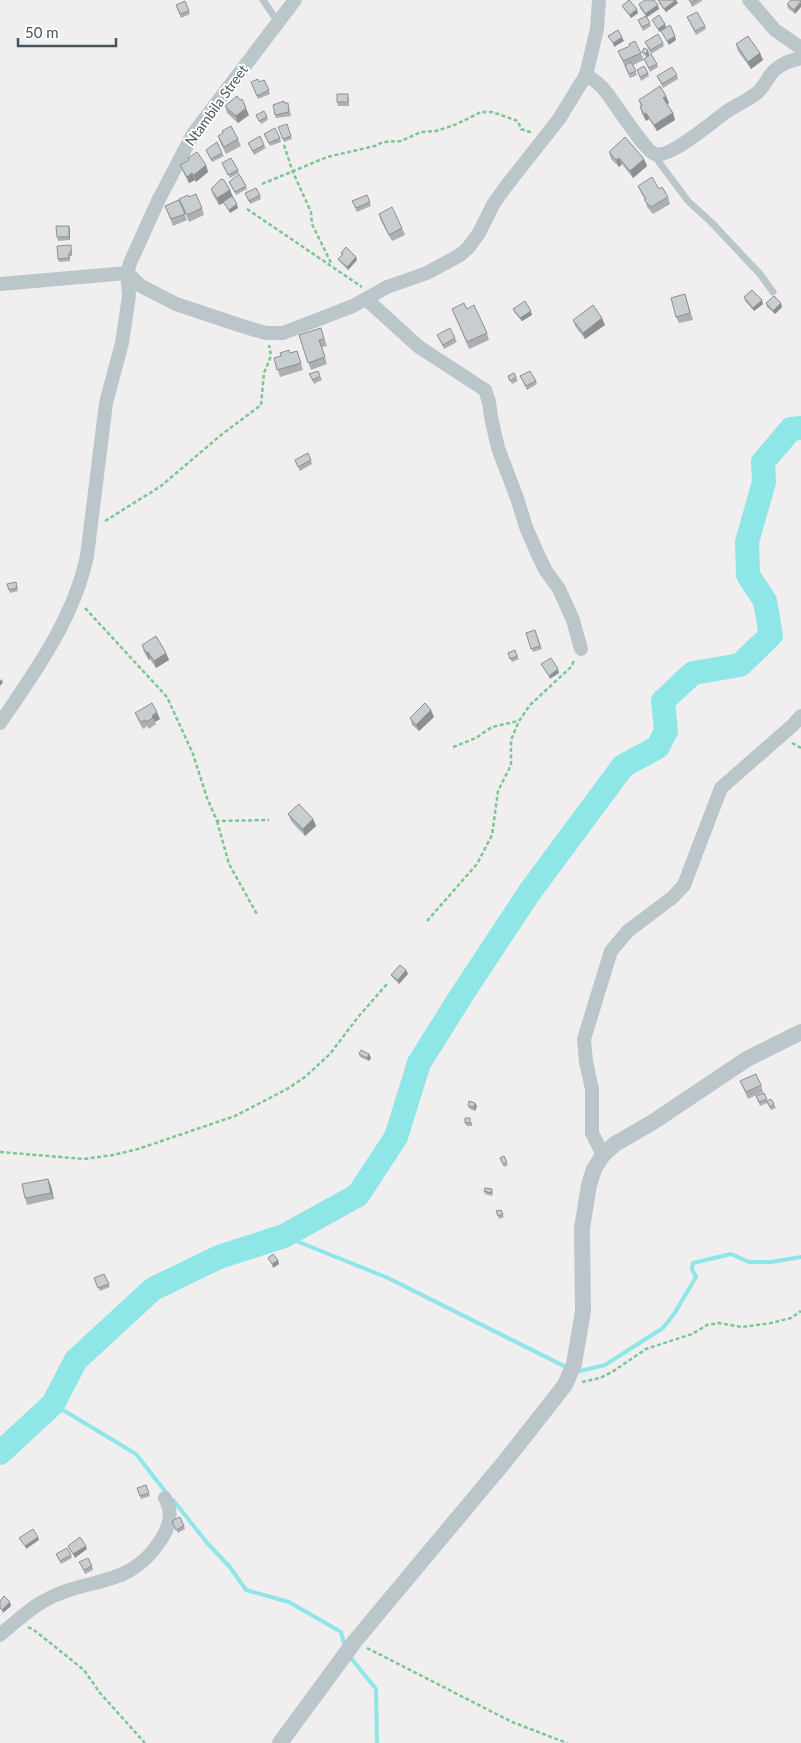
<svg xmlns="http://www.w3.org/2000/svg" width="801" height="1743" viewBox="0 0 801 1743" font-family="Lato,sans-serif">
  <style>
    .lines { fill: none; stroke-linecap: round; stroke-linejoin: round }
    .stream { stroke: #8fe6e6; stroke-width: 4 }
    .river { stroke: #8fe6e6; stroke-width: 24 }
    .path { stroke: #79c891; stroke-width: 2.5; stroke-dasharray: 4 2.5; stroke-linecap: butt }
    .service { stroke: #bbc6cb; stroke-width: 7 }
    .minor { stroke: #bbc6cb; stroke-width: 14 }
    .tertiary { stroke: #bbc6cb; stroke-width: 16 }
    .wall { fill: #acb0b3 }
    .shaded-wall { fill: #8c9092 }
    .building { fill: #c8cdd0; stroke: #8c9092 }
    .labels { text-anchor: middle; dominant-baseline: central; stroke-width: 4; stroke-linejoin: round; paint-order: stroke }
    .street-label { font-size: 14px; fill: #48565b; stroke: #fff }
  </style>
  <rect width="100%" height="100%" fill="#f1eeef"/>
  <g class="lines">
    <path class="stream" d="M284,1236L388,1278L564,1366
      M580,1371L605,1365L663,1328L674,1314L696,1277L692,1269L693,1263L731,1254L749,1262H771L801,1257
      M53,1404L136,1454L168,1495
      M173,1500L208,1544L230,1567L246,1590L289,1602L341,1632L345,1647
      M350,1657L376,1689L377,1743"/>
    <path class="river" d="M0,1453L53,1404L76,1360L153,1289L219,1257L284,1236L358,1195L396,1137L419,1063L463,993L529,893L623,766L658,747L666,731L663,701L693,673L740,665L771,635L765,601L748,575L747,542L764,482L763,462L791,429L801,428"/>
    <path class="path" d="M284,145L292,170L311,212L312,224L332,265
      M262,184L327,157L375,146L383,142L401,141L421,132L436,131L457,124L481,112H492L518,121L521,129L533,133
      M247,209L362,287
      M105,521L161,486L221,435L261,405L264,373L271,356L269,345
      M85,608L167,697L193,754L207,798L217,821L269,820
      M792,743L801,748
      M453,747L476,738L492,727L518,721
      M217,821L229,864L258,916
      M427,921L477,864L492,835L498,791L511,765V740L519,721L530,705L572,666L574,659
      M0,1152L84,1159L113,1155L138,1149L235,1116L287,1089L305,1077L330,1054L358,1017L387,984
      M582,1382L600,1378L612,1372L646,1349L692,1334L707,1325L719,1323L742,1327L771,1323L791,1318L801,1311
      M28,1627L34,1630L84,1670L100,1693L145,1743
      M367,1648L512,1722L567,1743"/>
    <path class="service" d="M263,0L278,22
      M653,154L688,201L711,222L760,274L773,292"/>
    <path class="minor" d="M749,0L775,30L801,48
      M586,75C593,79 601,85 606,92C615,103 645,151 655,154C669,159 714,121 726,112C736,105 749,100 758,92C763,87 766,82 769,77C777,65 788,61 801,58
      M0,284L127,273L141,286L176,304L245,327L266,333H283L353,306L387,287L427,273L460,255L468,248L479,233L494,203L507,185L559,119L586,75L597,29L599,0
      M366,299L419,347L485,390L489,402L491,417L498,448L517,498L526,527L538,555L546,571L559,589L573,620L581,649
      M0,723C35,672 74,618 87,556L106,403L122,343L129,296L127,273L130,263L158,201L193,134L295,0
      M603,1155L592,1133V1089L586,1062L584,1039L611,951L628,931L673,897L684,885L721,788L793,725L801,716
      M0,1635C13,1624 27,1611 42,1602C87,1575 130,1591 162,1538C170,1525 173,1513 165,1498"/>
    <path class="tertiary" d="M280,1743L355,1641L506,1460L565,1385L574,1364L583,1311L582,1228L589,1185L594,1169L603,1155L615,1144L653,1122L747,1059L801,1032"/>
  </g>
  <path class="wall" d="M658,0L678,3L666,12L659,3Z
    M689,0H702V1L692,7Z
    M791,0L795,14L788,8L787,4Z
    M639,4L659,9L647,17L651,26L643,31L638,20L646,16L640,8Z
    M176,5L189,11L190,14L181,18Z
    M622,6L638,13L631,18L624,9Z
    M687,17L705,26L706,29L696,35Z
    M645,42L663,43L664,46L651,54Z
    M736,44L760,53L763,60L751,69L738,51Z
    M618,51L641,53L644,60L633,65L637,75L630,78Z
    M642,52L649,53L648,57L657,64L658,67L650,72L644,59L647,57L644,55Z
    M637,70L648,73L649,76L641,81Z
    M677,75L678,79L663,88L657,76Z
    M264,80L270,94L258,99L251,82H259Z
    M666,96L669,103L667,104L673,113L675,120L657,131L649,119L646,121L642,114L640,107H641L639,100Z
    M349,97V106H338L337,102Z
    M288,103L291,116L276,118L275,115Z
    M225,106L249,115L238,123L227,113Z
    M256,115L267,117L268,120L261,124Z
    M287,124L292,139L284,142L278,127Z
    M264,134L280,138L281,142L270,146Z
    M218,136L238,139L241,146L226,154L220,142Z
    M248,143L264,145L266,148L254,155Z
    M206,150L222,153L224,156L212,162Z
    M609,152L644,159L647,166L633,178L622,164L619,167L611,159Z
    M222,163L238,170L239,173L230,178Z
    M180,165H206L208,172L196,182L195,180L189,183L183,172Z
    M229,182L246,186L247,189L236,195Z
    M638,186L659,189L668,197L670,204L653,214L647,207L645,199L641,193Z
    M211,189L230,190L238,208L230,213L224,203L219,205L213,195Z
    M245,193L260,195L261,199L250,204Z
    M367,195L371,206L357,212L352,201Z
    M189,197L202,208L204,215L189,222L179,199Z
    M179,200L187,220L173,226L165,206Z
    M379,214L402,228L405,235L392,241L381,221Z
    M70,229V240L58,241L57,237Z
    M72,249V256H70V261L59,262L58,259Z
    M341,253L356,257L357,260L348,270L340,262L338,259L342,255Z
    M685,294L693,320L679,323L676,317Z
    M744,297L763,304L754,311L745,301Z
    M766,303L782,307L775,314L767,307Z
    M452,309H467L487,333L489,340L469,349Z
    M513,309L532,315L522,321L514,312Z
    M573,320L605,325L585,339L575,326Z
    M321,328L327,346L322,347L327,364L311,370L299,335Z
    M437,335L455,338L457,342L444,349Z
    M297,351L303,370L280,377L274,358Z
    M318,371L322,380L314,384L309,374Z
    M508,376L516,377L518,381L512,384Z
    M520,376L536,381L537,384L527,390Z
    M295,460H311L312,464L300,471Z
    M17,586L18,591L10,593L9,590Z
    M535,630L542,649L533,652L526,633Z
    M142,645L166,653L169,660L156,668L150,659L149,660L144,652Z
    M515,650L519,659L512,662L508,653Z
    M135,713L160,719L155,722L156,724L149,729L147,726L143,729L138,720Z
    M434,717L419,731L412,725L410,718Z
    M288,814L313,819L316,826L305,836L291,821Z
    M406,970L408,974L399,984L393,978L391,975Z
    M359,1054H369L371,1058L369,1061L360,1057Z
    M740,1081L761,1085L763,1092L748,1099Z
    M764,1093L767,1101L774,1104L776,1108L771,1110L767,1103L760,1106L756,1096Z
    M468,1106H477L475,1111L470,1109Z
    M472,1122V1126H467L465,1123Z
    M504,1156L508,1165L504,1167L500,1158Z
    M48,1179L51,1186L54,1199L27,1205L25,1198Z
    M492,1189L493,1193L492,1196L485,1194L484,1191Z
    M501,1210L504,1217L499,1219L496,1211Z
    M104,1274L110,1287L100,1291L94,1278Z
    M146,1485L150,1496L141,1499L137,1488Z
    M172,1521L184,1526L185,1529L178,1533Z
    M56,1554L71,1555L72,1558L61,1564Z
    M81,1565L92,1566L93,1570L85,1574Z"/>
  <path class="shaded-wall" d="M676,0L678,3L666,12L664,9Z
    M801,2V7L795,14L794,10Z
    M658,5L659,9L647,17L645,14Z
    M637,9L638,13L631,18L630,15Z
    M665,24L666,27L659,32L658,29Z
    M675,36L676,40L669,45L667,41Z
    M622,37L624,41L614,47L613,43Z
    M648,50L649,53L648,57L646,54Z
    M760,53L763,60L751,69L748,62Z
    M666,96L669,103L666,105L663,98Z
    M246,108L249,115L238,123L236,116Z
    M646,113L649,119L646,121L644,114Z
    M673,113L675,120L657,131L654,125Z
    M619,158L622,164L619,167L616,160Z
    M644,159L647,166L633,178L630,171Z
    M206,165L208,172L196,182L194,175Z
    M192,173L195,180L189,183L187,177Z
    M230,190L233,197L219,205L217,198Z
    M237,204L238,208L230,213L229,210Z
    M69,226L70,229V240L69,237Z
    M356,257L357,260L348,270L347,267Z
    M762,300L763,304L754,311L753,308Z
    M781,303L782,307L775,314L773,311Z
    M531,311L532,315L522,321L520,318Z
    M602,318L605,325L585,339L583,333Z
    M148,652L150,659L149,660L146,653Z
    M166,653L169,660L156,668L154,661Z
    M558,669L559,673L550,679L549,676Z
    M1,679L3,682L0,686V681Z
    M431,710L434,717L419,731L416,725Z
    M157,712L160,719L155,722L152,716Z
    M313,819L316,826L305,836L303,829Z
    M406,970L408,974L399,984L398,980Z
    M369,1054L371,1058L369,1061L367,1058Z
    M475,1103L477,1106L475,1111L474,1107Z
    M48,1179L51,1186L54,1199L51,1193Z
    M278,1260L279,1264L273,1268L272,1264Z
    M38,1537L39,1540L26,1549L25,1546Z
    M86,1546L87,1549L75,1558L73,1554Z
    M10,1602L11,1606L3,1613L2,1610Z"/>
  <path class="building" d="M629,0L637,9L630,15L622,6Z
    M645,0H654L658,5L645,14L639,4Z
    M658,0H676L664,9Z
    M689,0H697L691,3Z
    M791,0H799L801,1L794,10L787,4Z
    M185,1L189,11L180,14L176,5Z
    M697,12L705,26L695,31L687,17Z
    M659,15L665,24L658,29L652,20Z
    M646,16L650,23L642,27L638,20Z
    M670,25L675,36L667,41L661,31Z
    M618,30L622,37L613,43L608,36Z
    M658,34L663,43L650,50L645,42Z
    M748,36L760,53L748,62L736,44Z
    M635,41L641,53L623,61L618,51L630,46L629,44Z
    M644,48L648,50L646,54L642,52Z
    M651,54L657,64L649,68L644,59Z
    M631,62L636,71L629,74L625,65Z
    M644,66L648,73L640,77L637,70Z
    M672,67L677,75L662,84L657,76Z
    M258,79L259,82L264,80L269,90L257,96L251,82Z
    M660,86L666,96L663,98L673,113L654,125L646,113L644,114L640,107L642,106L639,100Z
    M337,94H348V102H337Z
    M237,96L240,100L242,99L246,108L236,116L225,106Z
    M284,101V103H288L289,112L275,115L273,105Z
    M264,111L267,117L259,121L256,115Z
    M287,124L291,136L283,139L278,127Z
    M231,126L238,139L224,147L218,136L223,133L222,131Z
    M275,128L280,138L269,143L264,134Z
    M260,136L264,145L253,151L248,143Z
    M625,137L644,159L630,171L619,158L616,160L609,152Z
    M217,142L222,153L211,159L206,150Z
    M197,152L206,165L194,175L192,173L187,177L180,165L189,160L188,158Z
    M231,158L238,170L228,175L222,163Z
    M239,174L246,186L235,192L229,182Z
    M652,177L659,189L662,187L668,197L651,207L644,200L646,199L638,186Z
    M221,179L224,180L230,190L217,198L211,189Z
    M256,188L260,195L249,201L245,193Z
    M196,194L202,208L187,215L179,199L188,195L189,197Z
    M367,195L370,202L356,208L352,201Z
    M232,196L237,204L229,210L223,202Z
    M179,200L185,214L171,219L165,206Z
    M392,207L402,228L389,235L379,214Z
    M56,226H69V237H57Z
    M71,245V253H69V258L58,259L57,246Z
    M346,247L356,257L347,267L338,259L343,254L341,253Z
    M752,290L762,300L753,308L744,297Z
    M685,294L690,313L676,317L671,298Z
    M774,296L781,303L773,311L766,303Z
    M525,301L531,311L520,318L513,309Z
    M464,303L467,309L474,305L487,333L467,342L452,309Z
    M593,305L602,318L583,333L573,320Z
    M321,328L324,339L319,340L325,357L308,363L299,335Z
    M450,328L455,338L443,345L437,335Z
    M289,350L290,353L297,351L301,363L277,370L274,358L281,356L280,353Z
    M318,371L320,376L313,380L309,374Z
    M530,371L536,381L526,386L520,376Z
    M514,373L516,377L510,381L508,376Z
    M308,453L311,460L298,467L295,460Z
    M16,582L17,588L9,590L7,584Z
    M535,630L540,646L531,649L526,633Z
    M156,636L166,653L154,661L148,652L146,653L142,645Z
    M515,650L517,656L510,659L508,653Z
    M551,658L558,669L549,676L541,664Z
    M152,703L157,712L152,716L153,718L146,722L145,720L141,722L135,713Z
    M425,703L431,710L416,725L410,718Z
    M299,804L313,819L303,829L288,814Z
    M400,965L406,970L398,980L391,975Z
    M361,1050L369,1054L367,1058L359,1054Z
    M756,1074L761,1085L746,1092L740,1081Z
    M764,1093L767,1099L759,1102L756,1096Z
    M771,1099L774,1104L770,1107L767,1101Z
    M469,1101L475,1103L474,1107L468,1106Z
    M465,1118H470V1123H465Z
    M504,1156L507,1162L503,1164L500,1158Z
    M48,1179L51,1193L25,1198L22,1184Z
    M485,1188L492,1189L491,1193L484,1191Z
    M501,1210L503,1214L498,1216L496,1211Z
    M273,1254L278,1260L272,1264L268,1258Z
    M104,1274L109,1284L98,1288L94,1278Z
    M146,1485L149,1493L140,1496L137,1488Z
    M180,1517L184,1526L176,1530L172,1521Z
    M33,1529L38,1537L25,1546L19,1538Z
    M80,1537L86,1546L73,1554L68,1546Z
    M67,1548L71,1555L60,1561L56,1554Z
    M88,1558L92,1566L84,1570L79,1562Z
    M4,1596L10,1602L2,1610L0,1608V1601Z"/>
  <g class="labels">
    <g class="street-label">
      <text transform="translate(216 105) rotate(-54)">Ntambila Street</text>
    </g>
  </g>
  <path d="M18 38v8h98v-8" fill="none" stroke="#48565b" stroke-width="2.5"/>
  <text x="25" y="38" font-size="15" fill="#48565b" stroke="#ffffff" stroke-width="4" paint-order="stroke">50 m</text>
</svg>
